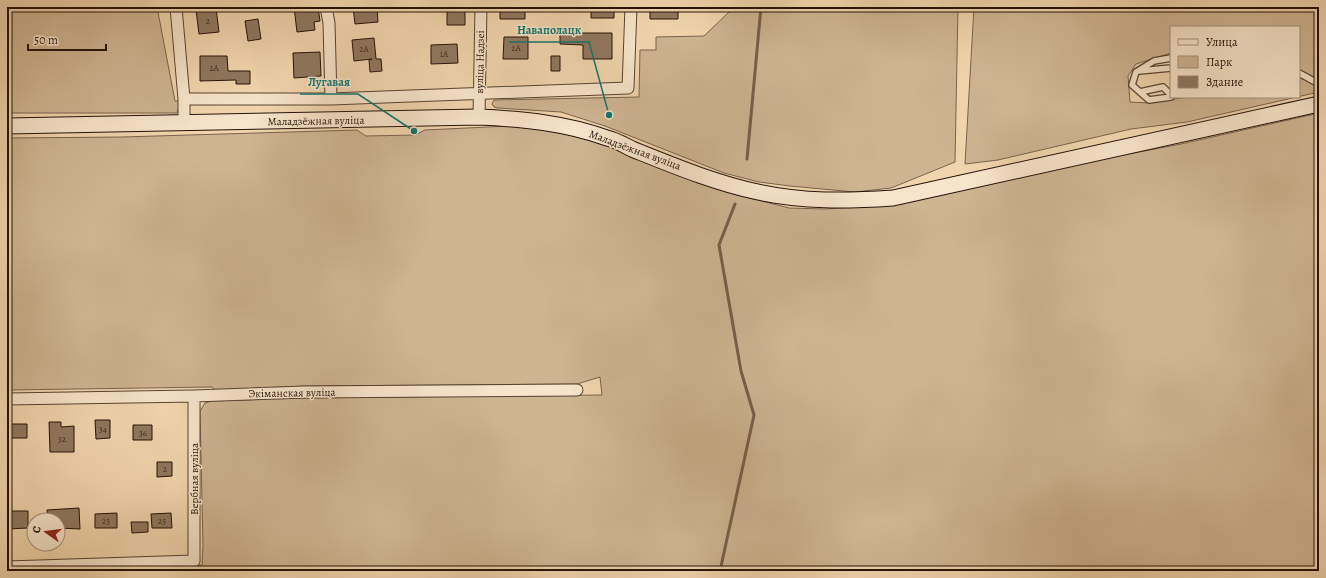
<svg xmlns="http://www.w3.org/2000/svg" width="1326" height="578" viewBox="0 0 1326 578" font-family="Alegreya,serif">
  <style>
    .green { fill: #cfb492; stroke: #7a634e }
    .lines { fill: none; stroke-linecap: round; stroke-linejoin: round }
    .stream { stroke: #765f4a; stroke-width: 3 }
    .building { fill: #90775f; stroke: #251209 }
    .service-casing { stroke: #584332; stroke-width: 8 }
    .minor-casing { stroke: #584332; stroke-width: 13 }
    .secondary-casing { stroke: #251209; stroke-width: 17 }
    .service { stroke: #f7e4ca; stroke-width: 5.5 }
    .minor { stroke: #f7e4ca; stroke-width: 11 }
    .secondary { stroke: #f7e4ca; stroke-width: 15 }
    .labels { text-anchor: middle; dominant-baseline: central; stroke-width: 3; stroke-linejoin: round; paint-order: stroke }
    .number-label { font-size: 9px; fill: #402b1e }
    .street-label { font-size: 11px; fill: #251209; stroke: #f7e4ca }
    .leader { fill: none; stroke: #0f766e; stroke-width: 1.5 }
    .callout-dot { fill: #0f766e; stroke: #f7e4ca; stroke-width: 1.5 }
    .callout-label { font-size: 12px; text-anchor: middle; font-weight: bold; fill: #0f766e; stroke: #f7e4ca; stroke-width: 3; stroke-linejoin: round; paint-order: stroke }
  </style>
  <rect width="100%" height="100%" fill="#f2d5ae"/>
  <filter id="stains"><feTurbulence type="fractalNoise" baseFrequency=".005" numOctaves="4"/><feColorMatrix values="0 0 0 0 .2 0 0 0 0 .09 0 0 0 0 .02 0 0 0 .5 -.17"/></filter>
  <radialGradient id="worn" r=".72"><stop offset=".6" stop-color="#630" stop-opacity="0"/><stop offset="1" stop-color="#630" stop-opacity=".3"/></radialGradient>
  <path class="green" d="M7,7H157L175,101H181L177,113H7Z
    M730,7H958L955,162L891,188L855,192L790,186L759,182L724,173L605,126L561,112L498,108L494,107L492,104L494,100L639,97L640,50H656V37L704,36L730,11Z
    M974,7H1319V80L1299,70V27H1171V53L1136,64L1128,76L1130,102L1149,103L1187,97H1299V78L1308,80L1317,86L1319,92L1187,122L1131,129L998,160L965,164Z
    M1319,113V571H179L180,567L202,565L203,546L200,411L205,403L212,401L305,398L602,395L600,377L577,384L305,386L215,390L212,387L7,390V138L122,137L357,130L366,136L415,135L425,130L529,125L607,144L734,194L789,208L824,209L894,205L1097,160L1181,144Z"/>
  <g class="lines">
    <path class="stream" d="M747,159L761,7
      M720,571L754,415L741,371L719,245L735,204"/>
  </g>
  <path class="building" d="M294,7H318L320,21L314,22L315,30L297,32Z
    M353,7H377L378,22L355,24Z
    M447,7H465V25H447Z
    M500,7H525V19H500Z
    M591,7H614V18H591Z
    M650,7H678V19H650Z
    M216,8L219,32L199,34L196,10Z
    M258,19L261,39L248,41L245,21Z
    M560,33H612V59H583V45L560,44Z
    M504,37H528V59H503Z
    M374,38L376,59H381L382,71L370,72L369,60L372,59L354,61L352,40Z
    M457,44L458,63L431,64V45Z
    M320,52L321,76L294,78L293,53Z
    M200,56H227L228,71H250V84H236V80L200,81Z
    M551,56H560V71H551Z
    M95,420H110V438L96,439Z
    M49,422H61V427L74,426V452H50Z
    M9,424H27V438H9Z
    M133,425H152V440H133Z
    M157,462H172V476L157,477Z
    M79,508L80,529L58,528V520H48L47,510Z
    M7,511H28V528L8,529Z
    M117,513V528H95V514Z
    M171,513L172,528H152L151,514Z
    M131,522H148V532L132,533Z"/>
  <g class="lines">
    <defs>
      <path id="service" d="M1171,58L1154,61L1136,72L1132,85L1149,100L1171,97
        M1139,71L1171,68
        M1299,73L1319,84
        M1140,92L1163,87L1171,95"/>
      <path id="minor" d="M176,7L184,99V123
        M326,7L329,23L331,99
        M184,99H331L628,88L631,7
        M479,117L481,7
        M7,399L194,396L305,392L577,390
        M7,567L194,561V396"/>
      <path id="secondary" d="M7,126L479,117C523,119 565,123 607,138C616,140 624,145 632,149C672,165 715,183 758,192C803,202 847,201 893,198L1319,104"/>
    </defs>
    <use href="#service" class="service-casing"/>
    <use href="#minor" class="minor-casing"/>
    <use href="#secondary" class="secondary-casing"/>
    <use href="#service" class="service"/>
    <use href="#minor" class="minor"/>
    <use href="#secondary" class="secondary"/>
  </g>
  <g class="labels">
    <g class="number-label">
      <text x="208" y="21">2</text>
      <text x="516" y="48">2А</text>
      <text x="364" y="49">2А</text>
      <text x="444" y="54">1А</text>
      <text x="214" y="68">2А</text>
      <text x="103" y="429">34</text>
      <text x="143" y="433">36</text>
      <text x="62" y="439">32</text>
      <text x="165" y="469">2</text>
      <text x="106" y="521">23</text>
      <text x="162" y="521">25</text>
    </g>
    <g class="street-label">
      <text transform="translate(480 62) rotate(-89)">вуліца Надзеі</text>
      <text transform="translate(316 121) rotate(-1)">Маладзёжная вуліца</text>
      <text transform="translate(635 150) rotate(20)">Маладзёжная вуліца</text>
      <text transform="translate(292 393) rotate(-1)">Экіманская вуліца</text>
      <text transform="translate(194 479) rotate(-90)">Вербная вуліца</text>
    </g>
  </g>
  <path class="leader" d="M609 115L589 42H509M414 131L358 94H300"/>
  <g class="callout-dot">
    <circle cx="609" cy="115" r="4"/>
    <circle cx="414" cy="131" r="4"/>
  </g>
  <g class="callout-label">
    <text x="549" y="34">Наваполацк</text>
    <text x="329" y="86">Лугавая</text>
  </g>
  <rect width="1326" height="578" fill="none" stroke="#f2d5ae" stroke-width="24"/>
  <rect x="8" y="8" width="1310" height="562" fill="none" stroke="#251209" stroke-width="2"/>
  <rect x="12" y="12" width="1302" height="554" fill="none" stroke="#251209"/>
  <rect x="1170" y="26" width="130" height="72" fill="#f7e4ca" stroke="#a3907d"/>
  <rect x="1178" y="39" width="20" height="6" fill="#f7e4ca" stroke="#a3907d"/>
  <text x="1206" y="46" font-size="12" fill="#251209">Улица</text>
  <rect x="1178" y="56" width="20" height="12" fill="#cfb492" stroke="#a3907d"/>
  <text x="1206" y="66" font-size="12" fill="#251209">Парк</text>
  <rect x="1178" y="76" width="20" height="12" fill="#90775f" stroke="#a3907d"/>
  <text x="1206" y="86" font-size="12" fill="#251209">Здание</text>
  <g transform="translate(46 532) rotate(284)"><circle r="19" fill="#f7e4ca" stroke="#a3907d"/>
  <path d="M0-3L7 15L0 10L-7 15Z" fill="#8f2418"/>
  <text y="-6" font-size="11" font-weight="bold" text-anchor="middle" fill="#251209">С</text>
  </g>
  <path d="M28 44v6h78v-6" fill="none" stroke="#251209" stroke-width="2"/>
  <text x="34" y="44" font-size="12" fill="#251209" stroke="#f7e4ca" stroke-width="3" paint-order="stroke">50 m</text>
  <rect width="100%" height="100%" filter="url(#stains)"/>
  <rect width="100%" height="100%" fill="url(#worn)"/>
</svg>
